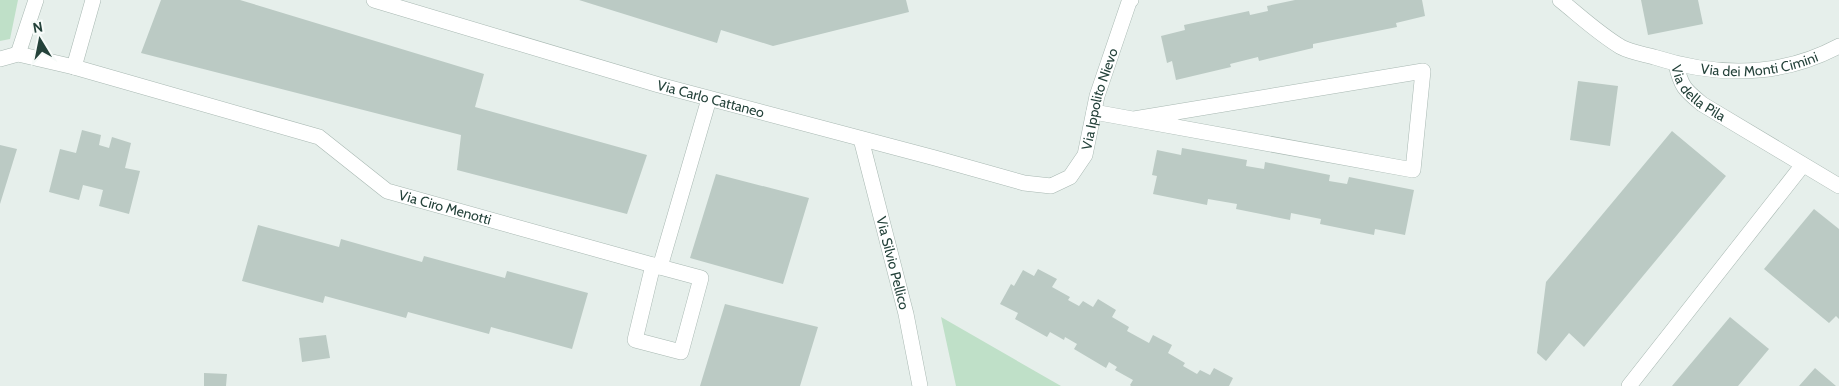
<svg xmlns="http://www.w3.org/2000/svg" width="1839" height="386" viewBox="0 0 1839 386" font-family="Cabin,sans-serif">
  <style>
    .green { fill: #bfe0c8 }
    .building { fill: #bbcac4 }
    .lines { fill: none; stroke-linecap: round; stroke-linejoin: round }
    .minor-casing { stroke: #a8b8b2; stroke-width: 16 }
    .minor { stroke: #fff; stroke-width: 15 }
    .labels { text-anchor: middle; dominant-baseline: central; stroke-width: 4.5; stroke-linejoin: round; paint-order: stroke }
    .street-label { font-size: 14px; fill: #24423a; stroke: #f7fbf9 }
  </style>
  <rect width="100%" height="100%" fill="#e6efeb"/>
  <path class="green" d="M0,0H18L10,39L0,41Z
    M941,317L1061,386H956Z"/>
  <path class="building" d="M161,0H240L484,74L475,107L647,155L627,214L457,170L461,135L141,53Z
    M579,0H906L909,12L773,46L721,30L717,43Z
    M1295,0H1422L1425,16L1396,23L1397,27L1313,44V48L1259,61L1258,57L1230,64L1231,67L1176,80L1172,61L1167,63L1161,36L1185,30L1184,25L1249,11L1250,15L1268,11L1267,6Z
    M1641,0H1698L1703,24L1648,35Z
    M1578,81L1618,86L1610,146L1570,140Z
    M82,130L101,135L99,145L109,148L112,137L131,143L125,168L140,171L129,214L99,206L103,190L83,185L79,200L49,192L60,149L76,153Z
    M1672,131L1726,176L1584,347L1569,333L1546,361L1537,353L1546,282Z
    M0,145L17,149L0,204Z
    M1182,148L1247,160L1246,166L1264,169L1265,162L1330,175L1329,181L1347,184L1349,177L1414,190L1405,235L1375,229L1374,235L1320,224L1321,219L1291,213L1290,220L1236,209L1237,204L1208,199L1207,205L1153,194L1157,176L1152,175L1157,150L1181,155Z
    M716,174L809,198L783,284L690,258Z
    M1814,209L1839,229V319L1836,316L1829,323L1764,269Z
    M258,225L339,247L341,239L422,262L424,256L505,278L507,271L588,293L572,349L491,327L489,334L408,312L406,318L325,296L323,303L242,281Z
    M1038,269L1057,279L1052,287L1070,297L1068,300L1079,306L1083,301L1093,307L1098,299L1116,310L1112,317L1129,327L1127,331L1149,343L1153,335L1172,345L1168,353L1185,363L1183,366L1197,374L1200,370L1210,375L1214,368L1233,378L1229,386H1131L1130,385L1133,380L1115,370L1117,367L1109,362L1106,368L1074,349L1077,344L1065,337L1064,340L1050,332L1047,337L1015,319L1018,313L1000,304L1011,284L1014,286L1023,270L1034,276Z
    M725,304L818,327L800,386H700Z
    M1730,317L1769,349L1738,386H1672Z
    M326,335L330,358L302,362L299,338Z
    M1815,368L1836,386H1799Z
    M204,373L227,374L226,386H204Z"/>
  <g class="lines">
    <defs>
      <g id="minor">
        <path id="s1" d="M374,0L659,85L935,158L1024,183L1051,186L1070,177L1085,155L1097,96L1129,2L1131,0"/>
        <path id="s2" d="M1560,0C1580,16 1599,34 1621,47C1630,52 1643,54 1654,57C1717,77 1779,78 1839,46"/>
        <path d="M18,54L36,0"/>
        <path id="s3" d="M0,59L18,54L74,67L319,137L387,191L660,267L709,99"/>
        <path id="s4" d="M1676,64C1681,87 1685,90 1702,104L1839,186"/>
        <path d="M74,67L93,0"/>
        <path d="M1094,112L1413,170L1423,71L1134,119"/>
        <path id="s5" d="M861,139L906,314L920,386"/>
        <path d="M653,265L635,340L681,352L701,278L660,267"/>
        <path d="M1629,386L1802,166"/>
      </g>
    </defs>
    <use href="#minor" class="minor-casing"/>
    <use href="#minor" class="minor"/>
  </g>
  <g class="labels">
    <g class="street-label">
      <text stroke="none"><textPath href="#s2" startOffset="219">Via dei Monti Cimini</textPath></text>
      <text stroke="none"><textPath href="#s4" startOffset="38">Via della Pila</textPath></text>
      <text stroke="none"><textPath href="#s1" startOffset="351">Via Carlo Cattaneo</textPath></text>
      <text stroke="none"><textPath href="#s1" startOffset="808">Via Ippolito Nievo</textPath></text>
      <text stroke="none"><textPath href="#s3" startOffset="478">Via Ciro Menotti</textPath></text>
      <text stroke="none"><textPath href="#s5" startOffset="128">Via Silvio Pellico</textPath></text>
    </g>
  </g>
  <g transform="translate(40 40) rotate(350)" stroke="#f7fbf9" stroke-width="4" paint-order="stroke">
  <path d="M0-4L9 19L0 12L-9 19Z" fill="#24423a"/>
  <text y="-8" font-size="14" font-weight="bold" text-anchor="middle" fill="#24423a">N</text>
  </g>
</svg>
